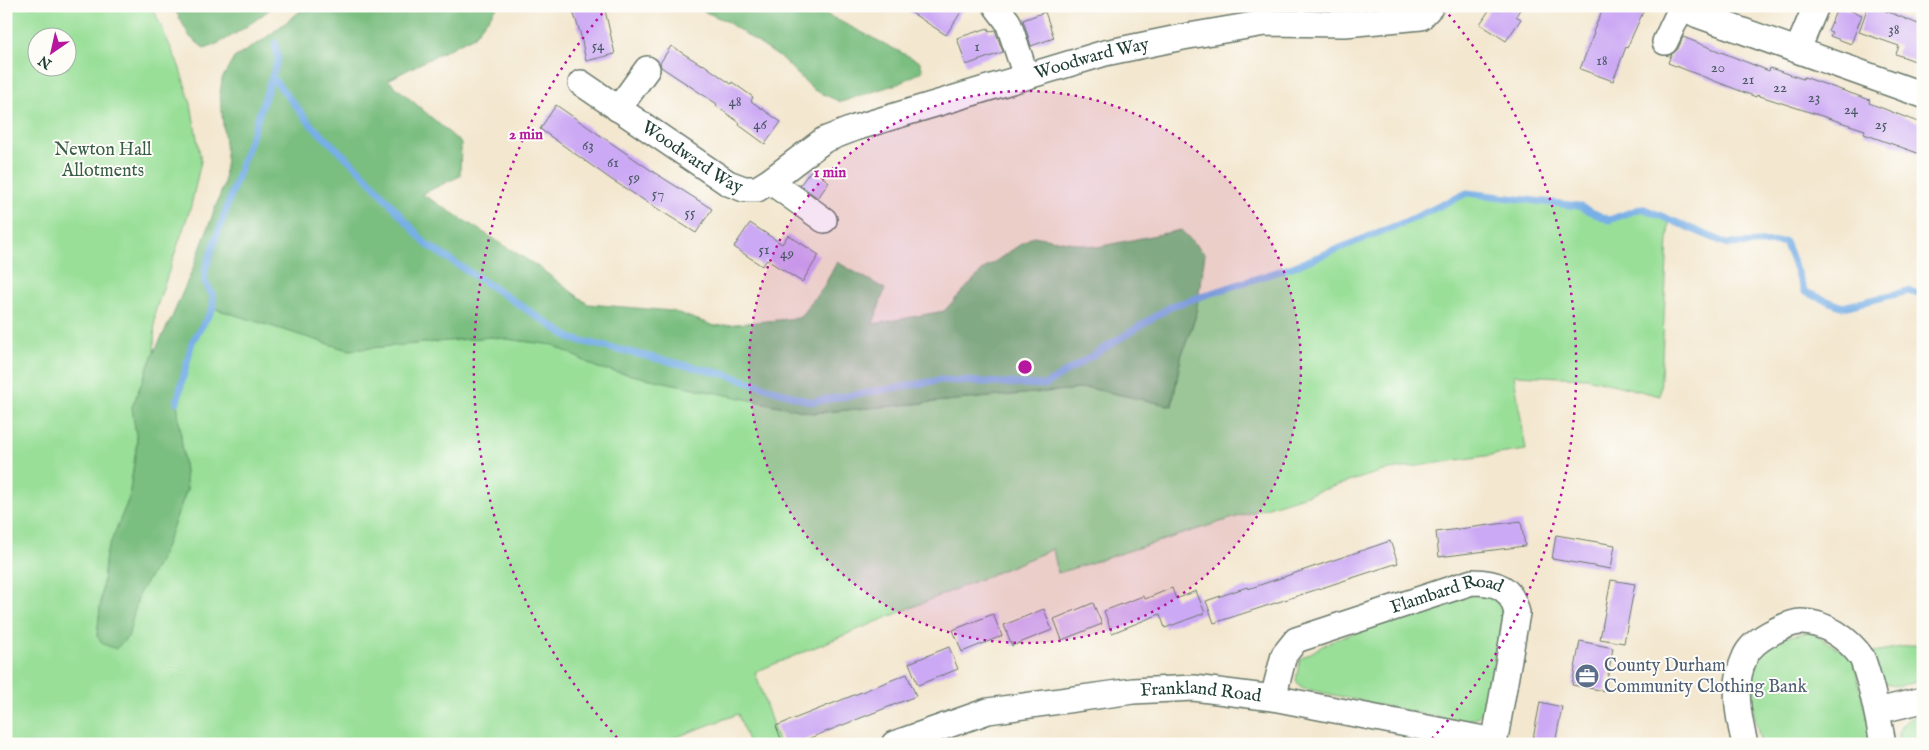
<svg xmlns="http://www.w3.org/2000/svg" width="1929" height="750" viewBox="0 0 1929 750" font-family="'IM FELL English',serif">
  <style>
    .green { fill: #99df98; stroke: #5c8e66; fill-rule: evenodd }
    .forest { fill: #7abe80; stroke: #4c7e5a }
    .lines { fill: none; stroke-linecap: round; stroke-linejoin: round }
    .stream { stroke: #77afe6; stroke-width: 7 }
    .building { fill: #cca9f4 }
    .minor-casing { stroke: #69786a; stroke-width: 28 }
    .minor { stroke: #fff; stroke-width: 25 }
    .ring { fill: none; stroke: #b5179e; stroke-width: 2.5; stroke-dasharray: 2.5 5 }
    .labels { text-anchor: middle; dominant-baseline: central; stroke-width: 4; stroke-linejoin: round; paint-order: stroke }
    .number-label { font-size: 15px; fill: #4a5864 }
    .street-label { font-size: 18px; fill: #1f3d34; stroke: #fdfcf7 }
    .park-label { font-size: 18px; fill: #375d48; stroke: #fdfcf7 }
    .service-label { font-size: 18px; fill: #4e5e75; stroke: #fdfcf7; text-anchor: start }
    .centre { fill: #b5179e; stroke: #fdfcf7; stroke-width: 2.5 }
    .ring-label { font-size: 15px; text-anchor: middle; font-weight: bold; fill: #b5179e; stroke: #fdfcf7; stroke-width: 4; stroke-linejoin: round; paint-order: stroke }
  </style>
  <rect width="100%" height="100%" fill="#fdfcf7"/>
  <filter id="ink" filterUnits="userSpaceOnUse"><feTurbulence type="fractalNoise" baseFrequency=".02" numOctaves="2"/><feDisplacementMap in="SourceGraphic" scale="10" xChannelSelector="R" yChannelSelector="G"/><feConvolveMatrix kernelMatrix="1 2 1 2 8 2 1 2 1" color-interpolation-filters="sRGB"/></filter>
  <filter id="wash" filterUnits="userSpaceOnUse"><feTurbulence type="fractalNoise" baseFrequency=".0096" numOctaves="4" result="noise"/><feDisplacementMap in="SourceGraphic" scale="20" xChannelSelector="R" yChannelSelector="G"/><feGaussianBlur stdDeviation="1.12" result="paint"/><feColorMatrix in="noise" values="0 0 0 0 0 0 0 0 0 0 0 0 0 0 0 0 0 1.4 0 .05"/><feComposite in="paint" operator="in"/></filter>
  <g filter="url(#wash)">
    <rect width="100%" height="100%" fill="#f3e7cf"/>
    <path class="green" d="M6,6H152L179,66L191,104L201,161L191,206L155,312L154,352L132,407L137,441L129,498L106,554L97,636L128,637L139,593L160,561L187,489L177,402L192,342L213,308L348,350L491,337L554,345L598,368L813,413L1089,388L1172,406L1181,357L1195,318L1198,297L1295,266L1410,220L1467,193L1578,206L1609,220L1642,208L1669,219L1660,396L1587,378L1514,375L1526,450L1383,471L1058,573L1053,549L755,672L779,744H749L738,714L658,744H6ZM38,38H68V68H38Z
      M1478,593C1492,596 1498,600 1504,613L1486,709C1471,724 1465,722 1445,719L1306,689L1300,686L1296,680L1300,659L1333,640Z
      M1811,632L1853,658L1873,744H1761L1748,688L1754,660L1773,639Z
      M1919,644L1923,681C1884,689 1884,691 1873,652Z
      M1923,714V744H1900C1896,724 1906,719 1923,714Z"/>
    <path class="forest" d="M173,6H274C252,23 231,39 205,49L190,37Z
      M307,6H498L474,36L388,80L461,143L460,176L422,194L537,266L588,304L672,311L715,326L799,318L824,286L837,262L885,289L873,324L944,311L984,269L1033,236L1097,247L1181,230L1205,254L1195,318L1181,357L1172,406L1089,388L813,413L598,368L553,345L491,337L348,350L213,308L192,342L177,402L187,489L160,561L139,593L128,637L116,649L103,644L97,636L106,554L129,498L137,442L132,407L154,352L172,317L194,266L224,184L226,154L220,95L222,79L234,58L263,40Z
      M692,6H810L920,62L923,71L900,83L841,102L814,90L782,59L726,21Z"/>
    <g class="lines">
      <path class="stream" d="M275,43L278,59L272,77L312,126L365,175L426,244L572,339L728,375L811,402L941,380L1045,385L1172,306L1295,266L1410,220L1467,193L1578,206L1609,220L1642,208L1728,244L1785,242L1805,292L1843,307L1908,291L1923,295
        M177,402L192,342L213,308V296L205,282V270L272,77"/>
    </g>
    <g id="blocks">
      <path class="building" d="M571,6H604L615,54L586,61L580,32Z
        M901,6H965L946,35Z
        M1492,6H1522L1516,16L1521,19L1506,41L1480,24Z
        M1604,6H1629L1643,12L1627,48L1626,47L1613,81L1580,69L1594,33L1593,32Z
        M1838,6L1862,15L1851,44L1830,36L1832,32L1828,31Z
        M1868,6H1874L1923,26V64L1896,54L1899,46L1859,32Z
        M1045,12L1054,38L1031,46L1023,20Z
        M988,28L989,32L995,30L1003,52L966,65L957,38Z
        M1683,37L1769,71L1770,68L1803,79L1804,77L1870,100L1869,103L1923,124V155L1864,134L1865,130L1757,95L1756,97L1668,63L1671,55L1678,49Z
        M671,46L702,65L703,64L731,84L732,82L753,97L751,101L781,122L765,144L739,125L740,123L716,106L717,104L661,67L660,63Z
        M556,105L652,171L712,209L696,233L612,180L540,129Z
        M812,169L829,182L818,198L800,185Z
        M750,223L782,244L788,235L819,255L802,282L767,260L762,266L734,247Z
        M1521,521L1525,546L1439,557L1436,532Z
        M1556,535L1615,545L1611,569L1552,559Z
        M1390,541L1398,563L1214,623L1206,601L1247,587L1248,589Z
        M1611,580L1635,584L1624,643L1600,639Z
        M1172,588L1176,599L1196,591L1205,613L1165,628L1160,614L1112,633L1104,611L1143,596L1145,599Z
        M1093,603L1102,624L1062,640L1054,619Z
        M1044,609L1052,630L1012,646L1004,625Z
        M993,614L1002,636L962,652L953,630Z
        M1580,641L1613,648L1605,691L1572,685Z
        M949,647L958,669L918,685L909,663Z
        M907,674L916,696L795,744H783L776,726Z
        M1540,702L1562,707L1555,744H1532Z"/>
    </g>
  </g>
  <g filter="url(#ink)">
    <use href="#blocks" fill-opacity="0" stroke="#69786a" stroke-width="1"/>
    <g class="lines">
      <defs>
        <g id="minor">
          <path d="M996,6L1008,22L1026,76"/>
          <path d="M1682,7L1698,15L1923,95"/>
          <path d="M1665,42L1682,6"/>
          <path d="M1798,49L1816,6"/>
          <path id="s1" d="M581,83L728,183L744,189H757L770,181L824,140L855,128L1105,53L1183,37L1265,23L1345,24L1421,17L1431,6"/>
          <path d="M618,109L647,69"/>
          <path d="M770,181L824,220"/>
          <path id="s2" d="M1273,698L1284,655L1296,640L1472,582C1497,582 1511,587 1517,613L1494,744"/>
          <path d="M1877,711L1923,700"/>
          <path id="s3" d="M894,744L988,711L1133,691L1194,688L1273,698L1494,741"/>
          <path d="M1745,744C1738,716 1732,684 1745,657C1749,647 1760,639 1769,634C1778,629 1791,622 1801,622C1825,622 1849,639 1862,658C1865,665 1867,673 1869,680C1875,701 1879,722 1883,744"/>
        </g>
      </defs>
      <use href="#minor" class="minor-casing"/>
      <use href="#minor" class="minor"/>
    </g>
  </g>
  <circle cx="1025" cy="367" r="276" fill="#b5179e" fill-opacity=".12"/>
  <g class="ring">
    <circle cx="1025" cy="367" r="276"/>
    <path d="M622 743A551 551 0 0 1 606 9M1444 9A551 551 0 0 1 1428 743"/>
  </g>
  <defs>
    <symbol id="office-disc" viewBox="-11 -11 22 22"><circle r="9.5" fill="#5c6f8a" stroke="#fdfcf7"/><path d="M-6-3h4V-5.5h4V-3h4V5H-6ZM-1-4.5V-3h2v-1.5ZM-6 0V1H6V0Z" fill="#fff"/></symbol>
  </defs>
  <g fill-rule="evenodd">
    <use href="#office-disc" x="1573" y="662" width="28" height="28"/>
  </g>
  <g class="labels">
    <g class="number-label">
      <text x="1894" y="29">38</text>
      <text x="598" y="45">54</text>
      <text x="977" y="46">1</text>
      <text x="1602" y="60">18</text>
      <text x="1718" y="67">20</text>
      <text x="1748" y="79">21</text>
      <text x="1780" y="87">22</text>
      <text x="1814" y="97">23</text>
      <text x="735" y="101">48</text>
      <text x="1851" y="109">24</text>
      <text x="760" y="124">46</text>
      <text x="1881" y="124">25</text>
      <text x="588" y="145">63</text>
      <text x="613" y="162">61</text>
      <text x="634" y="177">59</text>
      <text x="658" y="193">57</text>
      <text x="690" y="212">55</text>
      <text x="764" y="249">51</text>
      <text x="787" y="253">49</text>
    </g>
    <g class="street-label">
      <text stroke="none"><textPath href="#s1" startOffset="571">Woodward Way</textPath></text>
      <text stroke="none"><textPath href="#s1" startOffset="134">Woodward Way</textPath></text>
      <text stroke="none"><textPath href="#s2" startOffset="222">Flambard Road</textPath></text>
      <text stroke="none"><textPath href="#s3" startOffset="314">Frankland Road</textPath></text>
    </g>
    <g class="park-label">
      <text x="103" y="150">Newton Hall<tspan x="103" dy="21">Allotments</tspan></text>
    </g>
    <g class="service-label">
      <text x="1604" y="666">County Durham<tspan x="1604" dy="21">Community Clothing Bank</tspan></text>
    </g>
  </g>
  <circle cx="1025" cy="367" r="8" class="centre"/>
  <g class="ring-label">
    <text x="526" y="139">2 min</text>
    <text x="830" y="177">1 min</text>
  </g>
  <rect width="1929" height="750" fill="none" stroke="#fdfcf7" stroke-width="25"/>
  <g transform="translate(52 52) rotate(214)"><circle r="24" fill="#fdfcf7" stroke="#a4b0a9"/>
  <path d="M0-4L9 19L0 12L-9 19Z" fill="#b5179e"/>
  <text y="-8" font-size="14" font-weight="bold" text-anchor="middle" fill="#1f3d34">N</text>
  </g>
</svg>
